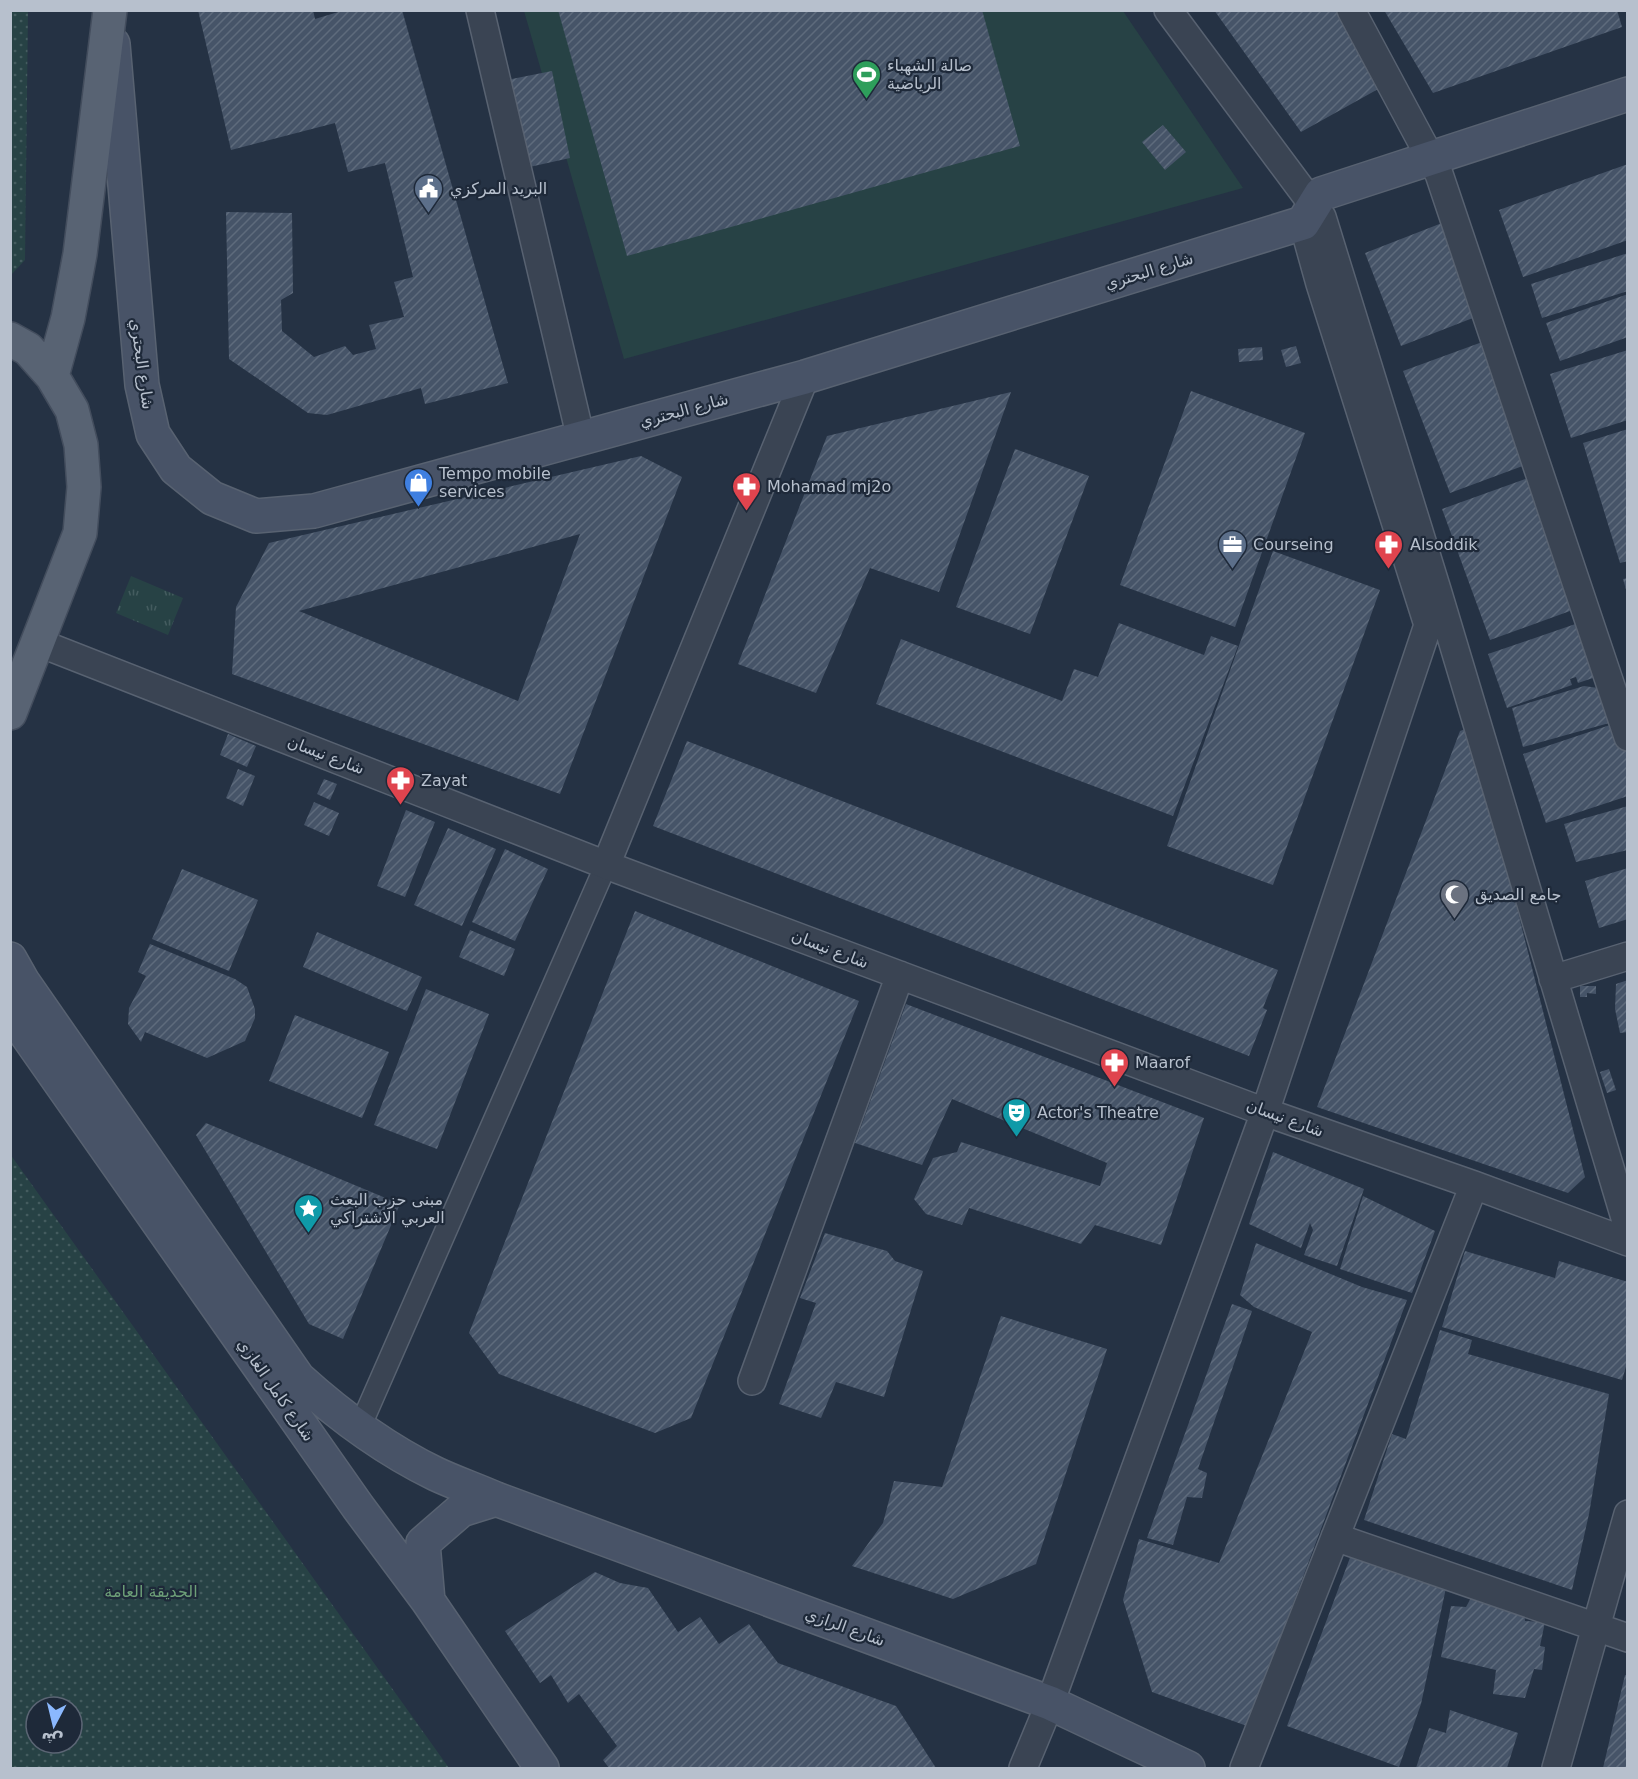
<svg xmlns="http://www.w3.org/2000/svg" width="1638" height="1779" viewBox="0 0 1638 1779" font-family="'DejaVu Sans',Cairo,sans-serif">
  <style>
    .grass { fill: url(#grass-tufts) }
    .park { fill: url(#park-dots); fill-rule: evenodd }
    .pitch { fill: #274245 }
    .building { fill: url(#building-hatch); fill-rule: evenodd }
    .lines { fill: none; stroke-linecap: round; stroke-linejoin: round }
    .pedestrian-casing { stroke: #586271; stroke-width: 24 }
    .minor-casing { stroke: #586271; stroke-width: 30 }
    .secondary-casing { stroke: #586271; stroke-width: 36 }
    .primary-casing { stroke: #434d5d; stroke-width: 36 }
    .pedestrian { stroke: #3a4453; stroke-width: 21 }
    .minor { stroke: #3a4453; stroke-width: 27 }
    .secondary { stroke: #485367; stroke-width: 33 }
    .primary { stroke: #586373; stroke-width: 33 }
    .labels { text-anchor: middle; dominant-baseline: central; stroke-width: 4.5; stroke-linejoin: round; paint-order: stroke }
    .poi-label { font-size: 16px; fill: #b7c0cd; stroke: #1e2939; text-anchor: start }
    .street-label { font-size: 16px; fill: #b7c0cd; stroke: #1e2939 }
    .park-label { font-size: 16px; fill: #6d9f78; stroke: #1e2939 }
  </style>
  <defs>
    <pattern id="grass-tufts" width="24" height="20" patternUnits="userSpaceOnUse" patternTransform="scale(1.5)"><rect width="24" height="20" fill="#274245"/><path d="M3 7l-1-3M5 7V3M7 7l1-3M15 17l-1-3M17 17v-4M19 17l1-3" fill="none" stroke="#445c5f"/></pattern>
    <pattern id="park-dots" width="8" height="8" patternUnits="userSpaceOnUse" patternTransform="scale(1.5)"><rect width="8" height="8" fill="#274245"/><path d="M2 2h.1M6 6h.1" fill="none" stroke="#445c5f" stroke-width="1.8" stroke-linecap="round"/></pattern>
    <pattern id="building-hatch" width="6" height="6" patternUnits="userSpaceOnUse" patternTransform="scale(1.5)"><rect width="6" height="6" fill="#465468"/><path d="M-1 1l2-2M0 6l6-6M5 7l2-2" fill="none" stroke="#5e6b7c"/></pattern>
  </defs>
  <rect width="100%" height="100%" fill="#253244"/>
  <path class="grass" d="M131,576L183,598L168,635L116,613Z"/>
  <path class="park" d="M11,10L28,11L25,260L11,275Z
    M10,1154L449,1768H11ZM36,1707H72V1743H36Z"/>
  <path class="pitch" d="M524,11H1123L1243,188L624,359Z"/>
  <path class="building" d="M198,10H313L315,19L345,10H402L508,383L425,404L421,388L327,415L308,413L229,359L226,212L292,213L293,293L281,300L282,331L314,357L345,346L353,355L376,349L369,325L404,317L394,282L413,277L385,163L348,172L335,123L231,150Z
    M558,10H982L1020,146L627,256Z
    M1214,10H1336L1380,88L1301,132Z
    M1384,10H1617L1622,27L1433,93Z
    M552,71L570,158L516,170L497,82Z
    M1163,125L1186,152L1165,170L1142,142Z
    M1628,164V240L1523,277L1499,210Z
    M1442,223L1478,316L1401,346L1365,253Z
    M1628,253V291L1542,318L1531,284Z
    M1628,294V337L1560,361L1546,323Z
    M1485,341L1531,463L1450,493L1403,371Z
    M1296,346L1301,363L1286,367L1281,350Z
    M1262,347L1263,360L1239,362L1238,349Z
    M1628,350V420L1571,438L1550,374Z
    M1191,391L1305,433L1235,627L1120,585Z
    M1011,392L939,592L870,568L816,693L738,664L827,436Z
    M1628,429V561L1620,563L1583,443Z
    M1015,449L1089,476L1030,634L956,607Z
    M641,456L682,477L560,794L232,674L236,607L269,543ZM580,534L518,701L299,611Z
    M1534,476L1581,607L1490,640L1442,509Z
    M1273,551L1380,590L1273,885L1167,846Z
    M1628,578V593H1627L1623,579Z
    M1587,620L1602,675L1578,683L1576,677L1570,679L1572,685L1507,708L1488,654Z
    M1119,623L1204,655L1211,636L1238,646L1173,816L876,704L901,639L1062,701L1074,669L1098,677Z
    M1584,686L1612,690L1620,720L1523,747L1512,708Z
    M1616,723L1628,757V796L1546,823L1523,754Z
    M1471,727L1585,1177L1568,1193L1317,1107L1460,731Z
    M228,734L256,746L247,767L220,755Z
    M687,741L1278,970L1263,1008L1267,1010L1249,1056L653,826Z
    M238,769L255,776L243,806L226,798Z
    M324,779L337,784L330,800L317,794Z
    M314,802L339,813L329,836L304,825Z
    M1628,806V850L1576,862L1564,824Z
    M406,810L435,822L405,897L377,886Z
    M448,828L496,849L462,926L414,905Z
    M505,849L548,869L515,941L472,922Z
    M1628,868V919L1599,928L1585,881Z
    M182,869L258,900L229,971L152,939Z
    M635,911L859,1001L691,1418L655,1433L499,1374L469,1333Z
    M470,930L515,949L504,976L459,957Z
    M317,932L422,977L407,1011L303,967Z
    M150,944L235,979L247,987L255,1009V1018L245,1041L207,1058L145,1032L141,1042L128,1024L129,1008L146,976L138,972Z
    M1628,980V1032L1620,1033L1615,1009L1616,984Z
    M1580,986H1596V994L1587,993V997H1580Z
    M426,989L489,1014L437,1149L374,1125Z
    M906,1004L1204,1118L1161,1245L1095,1225L1081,1244L969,1208L962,1225L926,1214L914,1199L933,1158L957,1152L961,1142L1100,1186L1107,1163L952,1099L922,1165L855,1143Z
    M295,1015L389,1052L362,1118L269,1081Z
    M1609,1069L1616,1090L1607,1093L1600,1072Z
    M206,1123L400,1204L343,1339L309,1324L196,1135Z
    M1273,1152L1364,1189L1337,1266L1304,1255L1313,1230L1310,1223L1301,1248L1249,1224Z
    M1363,1196L1435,1231L1412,1293L1340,1269Z
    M825,1233L887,1251L895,1261L923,1271L884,1397L836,1382L821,1418L779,1404L816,1303L800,1298Z
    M1256,1243L1362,1287L1407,1300L1247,1726L1152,1692L1123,1600L1139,1539L1219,1563L1312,1332L1254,1307L1240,1295Z
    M1465,1251L1555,1278L1559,1261L1628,1282V1360L1622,1380L1442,1327Z
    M1232,1304L1252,1311L1198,1469L1207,1473L1202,1498L1187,1497L1173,1545L1147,1538Z
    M1001,1316L1107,1349L1036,1564L953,1599L852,1566L883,1523L894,1481L942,1487Z
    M1440,1330L1472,1340L1468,1354L1609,1394L1589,1514L1572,1590L1364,1520L1392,1434L1406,1439Z
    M1351,1555L1446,1588L1421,1704L1399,1767L1287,1726Z
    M595,1572L620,1583L648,1588L678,1632L700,1617L719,1644L749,1624L778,1663L896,1706L936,1768H609L603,1760L617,1746L579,1694L568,1703L551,1675L540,1683L505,1631Z
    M1472,1596L1524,1610L1525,1621L1545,1622L1540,1646L1545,1647L1542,1670L1534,1669L1525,1698L1493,1694L1496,1670L1441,1657L1451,1606L1466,1607Z
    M1625,1675H1628V1768H1603Z
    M1450,1710L1518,1733L1507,1768H1416L1429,1728L1446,1733Z"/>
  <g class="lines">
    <defs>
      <path id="pedestrian" d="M359,1429L606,865"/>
      <path id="minor" d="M480,10L581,439
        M1168,10L1322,217L1438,593L1628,1228
        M1351,10L1439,174L1628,737
        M37,642L606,865L1265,1112L1474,1185L1628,1242
        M606,865L805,377
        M1553,979L1628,956
        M752,1381L900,975
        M1335,1537L1628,1638
        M1023,1768L1050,1703L1265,1112L1428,625L1320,284L1303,223
        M1244,1768L1474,1185
        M1556,1768L1628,1514"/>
      <path id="secondary" d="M113,44L142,385L153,434L176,469L212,498L256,516L314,511L805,377L1303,223L1321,194L1628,94
        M10,959L23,982L298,1378C340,1416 384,1449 436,1474C455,1483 476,1490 496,1499L1050,1703L1188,1768
        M10,1011L358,1507L428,1601L542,1768
        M428,1601L423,1543L461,1510L496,1499"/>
      <path id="primary" d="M10,339L28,349L52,376L72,410L81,445L84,487L80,533L10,713
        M52,376L68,318L80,254L110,10"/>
    </defs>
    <use href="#pedestrian" class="pedestrian-casing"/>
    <use href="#minor" class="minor-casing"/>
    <use href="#secondary" class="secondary-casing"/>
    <use href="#primary" class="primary-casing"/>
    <use href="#pedestrian" class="pedestrian"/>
    <use href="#minor" class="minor"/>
    <use href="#secondary" class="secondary"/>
    <use href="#primary" class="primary"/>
  </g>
  <defs>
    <symbol id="stadium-pin" viewBox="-11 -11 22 30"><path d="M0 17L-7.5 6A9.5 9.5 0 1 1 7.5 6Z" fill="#2e9e5b" stroke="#1e2939"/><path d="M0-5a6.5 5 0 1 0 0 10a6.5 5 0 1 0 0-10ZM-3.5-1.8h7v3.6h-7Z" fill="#fff"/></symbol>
    <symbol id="civic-pin" viewBox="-11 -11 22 30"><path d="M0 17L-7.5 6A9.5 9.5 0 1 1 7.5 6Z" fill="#5c6f8a" stroke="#1e2939"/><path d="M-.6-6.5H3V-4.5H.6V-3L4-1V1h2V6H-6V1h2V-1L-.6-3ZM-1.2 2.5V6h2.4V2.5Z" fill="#fff"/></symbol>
    <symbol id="shop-pin" viewBox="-11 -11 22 30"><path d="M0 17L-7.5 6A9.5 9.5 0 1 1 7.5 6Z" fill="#3f7fe0" stroke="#1e2939"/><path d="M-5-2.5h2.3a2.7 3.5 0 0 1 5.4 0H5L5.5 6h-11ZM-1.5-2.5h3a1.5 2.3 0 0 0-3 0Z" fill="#fff"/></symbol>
    <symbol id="pharmacy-pin" viewBox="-11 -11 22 30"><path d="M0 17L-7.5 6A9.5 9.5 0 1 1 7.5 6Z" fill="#e0444e" stroke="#1e2939"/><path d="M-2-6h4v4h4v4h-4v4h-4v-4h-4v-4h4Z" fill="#fff"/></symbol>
    <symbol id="office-pin" viewBox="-11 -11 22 30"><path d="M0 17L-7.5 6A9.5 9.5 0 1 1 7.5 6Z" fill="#5c6f8a" stroke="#1e2939"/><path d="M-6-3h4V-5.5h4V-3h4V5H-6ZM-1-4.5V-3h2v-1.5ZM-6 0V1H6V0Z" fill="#fff"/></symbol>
    <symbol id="mosque-pin" viewBox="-11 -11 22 30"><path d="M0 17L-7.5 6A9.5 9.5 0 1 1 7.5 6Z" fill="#6b7280" stroke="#1e2939"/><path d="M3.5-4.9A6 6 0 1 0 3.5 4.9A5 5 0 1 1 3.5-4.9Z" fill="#fff"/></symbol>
    <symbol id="theatre-pin" viewBox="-11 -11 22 30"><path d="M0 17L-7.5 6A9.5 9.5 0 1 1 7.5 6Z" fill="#0f9aa8" stroke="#1e2939"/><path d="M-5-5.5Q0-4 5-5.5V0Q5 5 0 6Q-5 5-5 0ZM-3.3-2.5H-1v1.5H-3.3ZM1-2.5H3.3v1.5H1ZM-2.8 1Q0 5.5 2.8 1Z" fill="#fff"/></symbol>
    <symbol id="sight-pin" viewBox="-11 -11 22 30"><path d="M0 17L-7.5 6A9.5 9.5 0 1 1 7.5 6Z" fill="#0f9aa8" stroke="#1e2939"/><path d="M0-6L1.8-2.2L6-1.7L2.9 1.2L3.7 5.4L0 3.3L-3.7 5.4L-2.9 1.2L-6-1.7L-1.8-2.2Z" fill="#fff"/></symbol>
  </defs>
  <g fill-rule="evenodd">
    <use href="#stadium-pin" x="850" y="58" width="33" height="45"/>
    <use href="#civic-pin" x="412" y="172" width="33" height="45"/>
    <use href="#shop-pin" x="402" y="466" width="33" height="45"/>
    <use href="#pharmacy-pin" x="730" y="470" width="33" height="45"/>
    <use href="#office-pin" x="1216" y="528" width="33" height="45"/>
    <use href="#pharmacy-pin" x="1372" y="528" width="33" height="45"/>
    <use href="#pharmacy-pin" x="384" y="764" width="33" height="45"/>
    <use href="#mosque-pin" x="1438" y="878" width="33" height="45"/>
    <use href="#pharmacy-pin" x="1098" y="1046" width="33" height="45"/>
    <use href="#theatre-pin" x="1000" y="1096" width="33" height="45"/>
    <use href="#sight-pin" x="292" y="1192" width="33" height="45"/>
  </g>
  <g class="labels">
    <g class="poi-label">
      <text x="887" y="65">صالة الشهباء<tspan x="887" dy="18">الرياضية</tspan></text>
      <text x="450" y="188">البريد المركزي</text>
      <text x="439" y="473">Tempo mobile<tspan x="439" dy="18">services</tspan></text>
      <text x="767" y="486">Mohamad mj2o</text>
      <text x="1253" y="544">Courseing</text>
      <text x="1410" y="544">Alsoddik</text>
      <text x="421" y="780">Zayat</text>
      <text x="1475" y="894">جامع الصديق</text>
      <text x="1135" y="1062">Maarof</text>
      <text x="1037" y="1112">Actor's Theatre</text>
      <text x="330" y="1199">مبنى حزب البعث<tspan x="330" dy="18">العربي الاشتراكي</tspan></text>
    </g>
    <g class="street-label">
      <text transform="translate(1149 271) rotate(-17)">شارع البحتري</text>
      <text transform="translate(142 364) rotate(82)">شارع البحتري</text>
      <text transform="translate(684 410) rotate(-15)">شارع البحتري</text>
      <text transform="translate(326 755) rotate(21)">شارع نيسان</text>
      <text transform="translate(830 949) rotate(21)">شارع نيسان</text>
      <text transform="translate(1285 1118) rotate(20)">شارع نيسان</text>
      <text transform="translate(276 1390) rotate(55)">شارع كامل الغازي</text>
      <text transform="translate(845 1627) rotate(20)">شارع الرازي</text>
    </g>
    <g class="park-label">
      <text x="151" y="1591">الحديقة العامة</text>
    </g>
  </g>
  <rect width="1638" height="1779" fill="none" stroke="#b7c0cd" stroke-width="24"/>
  <g transform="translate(54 1725) rotate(187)"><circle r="28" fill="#1e2939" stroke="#5b6574" stroke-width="1.5"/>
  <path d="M0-4.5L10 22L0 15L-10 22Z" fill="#8bb8fe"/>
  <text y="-9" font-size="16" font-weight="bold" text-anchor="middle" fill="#b7c0cd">ش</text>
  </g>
</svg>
